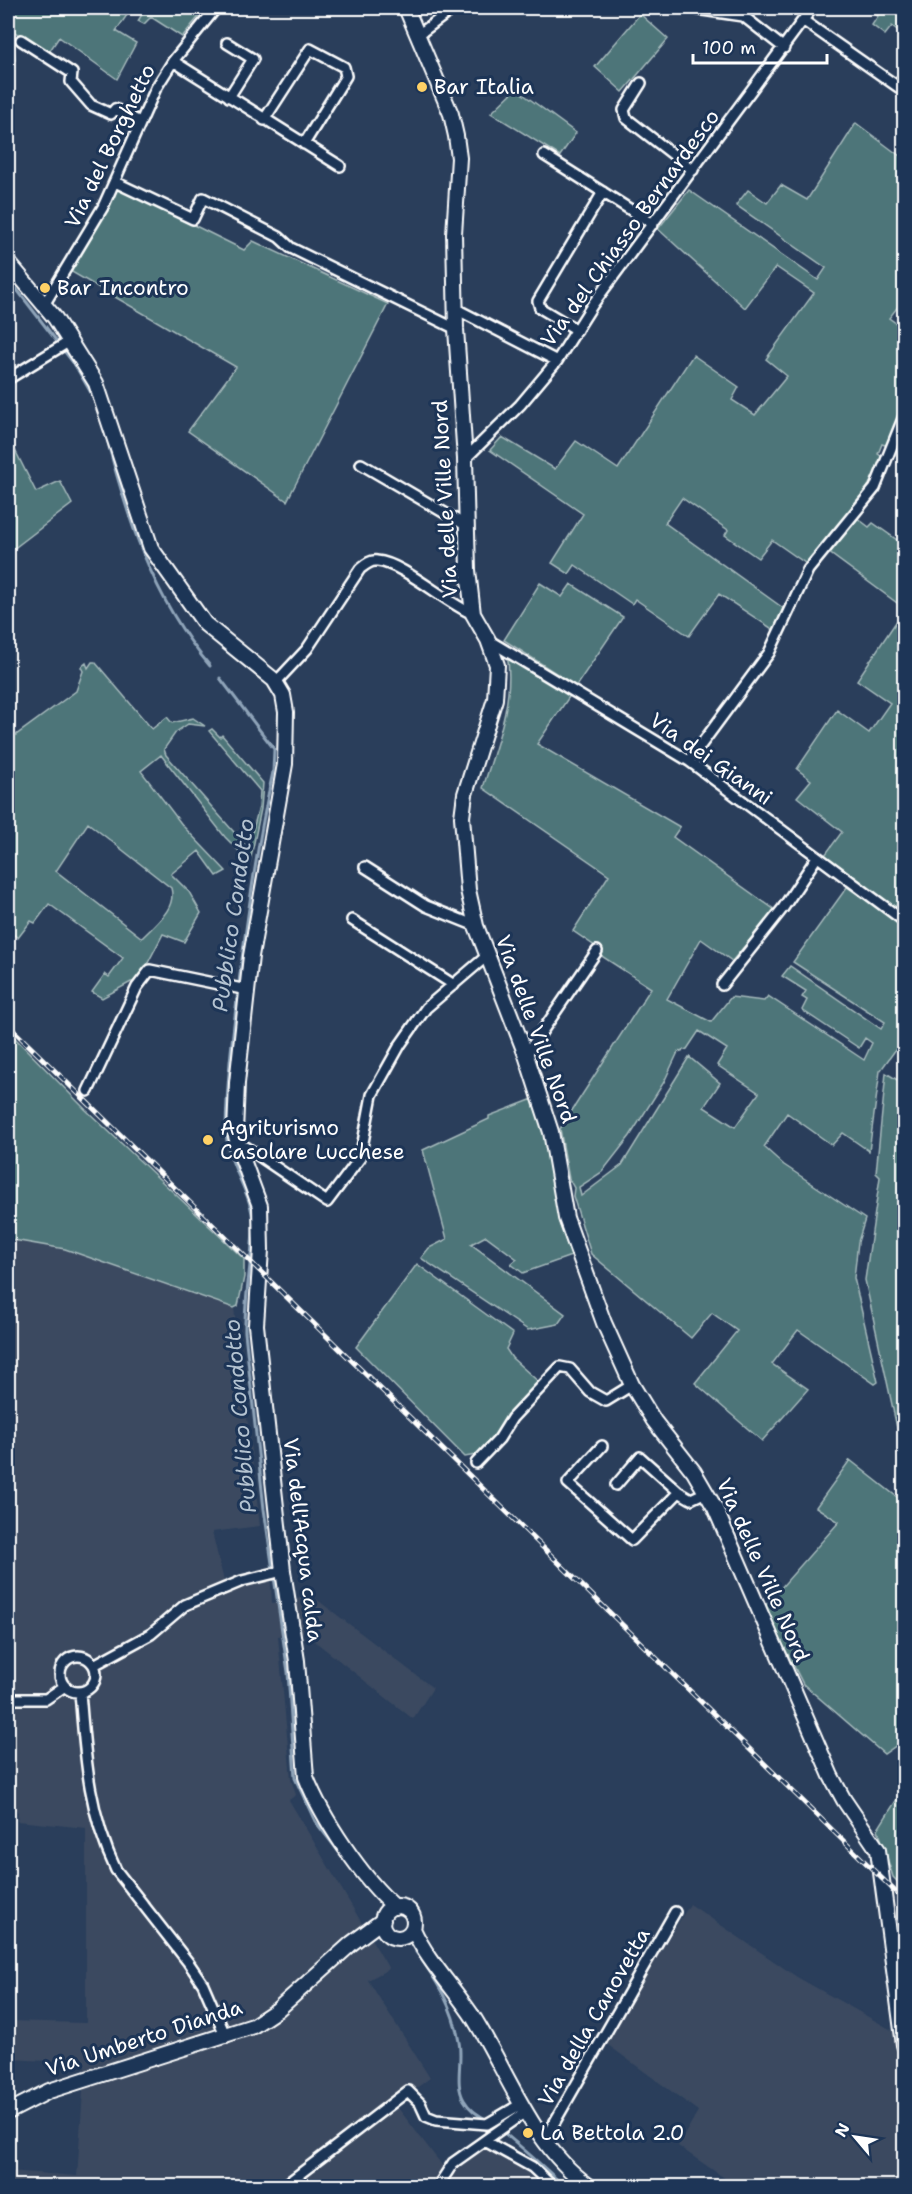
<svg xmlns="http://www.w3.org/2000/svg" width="912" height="2194" viewBox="0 0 912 2194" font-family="'Shantell Sans',sans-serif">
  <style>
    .built { fill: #3a4960 }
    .green { fill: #4e7579; stroke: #a6babc; stroke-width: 1.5; fill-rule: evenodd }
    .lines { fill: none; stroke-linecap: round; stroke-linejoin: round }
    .stream { stroke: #8fa4b9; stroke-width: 3 }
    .street-casing { stroke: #fff; stroke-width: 14 }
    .secondary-casing { stroke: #fff; stroke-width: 18 }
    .street { stroke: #1d3557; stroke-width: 9 }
    .secondary { stroke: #1d3557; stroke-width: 14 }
    .rail-casing { stroke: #fff; stroke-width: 5 }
    .rail { stroke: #1d3557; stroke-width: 3; stroke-dasharray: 9; stroke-linecap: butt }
    .poi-dot { fill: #ffd166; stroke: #1d3557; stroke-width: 2 }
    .labels { text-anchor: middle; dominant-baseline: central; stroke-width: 6; stroke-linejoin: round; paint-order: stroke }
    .poi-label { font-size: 21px; fill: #fff; stroke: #1d3557; text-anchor: start }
    .street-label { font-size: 21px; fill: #fff; stroke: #1d3557 }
    .water-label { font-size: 22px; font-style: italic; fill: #b4c3d1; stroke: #1d3557 }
  </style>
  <rect width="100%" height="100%" fill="#2a3e5b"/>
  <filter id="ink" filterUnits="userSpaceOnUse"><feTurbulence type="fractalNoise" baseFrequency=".0167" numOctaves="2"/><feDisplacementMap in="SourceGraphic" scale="12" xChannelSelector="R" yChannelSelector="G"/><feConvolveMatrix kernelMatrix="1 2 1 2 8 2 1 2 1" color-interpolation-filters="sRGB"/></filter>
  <g filter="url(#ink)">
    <path class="built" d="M8,1239L65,1249L234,1308L260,1526L212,1532L224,1581L270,1571L272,1603L311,1595L433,1688L413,1719L303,1632L278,1636L291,1779L296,1795L289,1800L389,1969L368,1980L430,2078L395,2104L442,2165L489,2131L559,2186H8V2171L77,2176L85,2063L8,2059V2021L86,2023V1828L17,1821L18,1812L8,1802Z
      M690,1904L797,1977L897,2033L904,2094V2186H736L678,2146L698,2111L604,2042Z"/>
    <path class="green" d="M8,8H117L127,15L116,31L136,43L117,79L59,37L49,52L13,31L15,60L8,69Z
      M140,8H193L201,14L182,37L151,17L144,24L138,21L144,11Z
      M867,8H904V35L892,26L885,35L872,25L878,16Z
      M640,14L668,39L623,92L595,67Z
      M516,89L576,133L560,156L491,113Z
      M856,123L904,159V299L889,318L904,329V400L888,446L882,444L878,454L883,457L861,500L808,565L772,540L758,558L725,535L728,530L682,498L665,523L783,608L774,630L719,594L689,636L635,599L632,604L575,565L569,574L552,563L583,514L490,450L502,437L555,469L576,441L618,469L693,355L739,387L732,400L755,415L787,376L766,359L814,293L776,267L745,308L658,229L689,190L818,280L826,268L736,205L748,190L767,203L781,185L807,200Z
      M117,187L244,250L253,241L388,304L287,501L188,431L236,367L70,271Z
      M8,436L36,492L60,481L72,504L8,553Z
      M856,517L869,527L873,523L904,545V608L828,552Z
      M540,583L562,597L571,584L623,617L576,686L504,640Z
      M904,610V893L895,908L825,855L842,832L797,797L811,780L797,769L837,710L869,733L890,703L857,680Z
      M507,654L571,694L537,744L680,827L673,837L775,910L732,961L701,939L667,999L711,1022L731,997L764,1001L768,996L864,1060L872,1043L865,1038L859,1048L802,1010L807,1000L802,997L806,991L782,976L790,966L881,1029L885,1022L793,962L847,887L904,926V997L901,1003L904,1007V1053L896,1049L880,1071L869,1151L843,1133L832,1145L787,1113L764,1147L784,1165L865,1219L858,1242L854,1278L878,1382L875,1384L798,1330L772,1364L808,1389L762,1441L695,1383L737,1331L712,1313L691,1338L591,1254L573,1196L574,1188L569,1179L560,1129L651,988L600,955L602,951L573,931L609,875L483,788C496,745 515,699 507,654ZM699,1031L727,1049L717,1065L759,1093L735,1127L704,1107L720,1083L689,1057L622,1165L581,1196L579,1187L602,1172L630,1136L664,1082L678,1052L687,1049Z
      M92,662H95L152,729L167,717L172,723L193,718L205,726L188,724L176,732L164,749L166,755L248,848L259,807L260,791L209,731L212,729L220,737L222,735L263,783L261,809L250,862L225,837L161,755L141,771L183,826L226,871L217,876L199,851L171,874L189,892L201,913L184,942L163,934L138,982H131L102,998L92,992L105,974L109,977L123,958L49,904L35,923L31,921L18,938L8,930V741L76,691L83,671L81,667L86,663L88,668ZM88,823L171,888C177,909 155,924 142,938L56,871Z
      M8,1031L86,1110L244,1259V1277L238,1306L234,1308L65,1249L8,1239Z
      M886,1073L904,1084V1449L899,1437L865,1280L880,1177L876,1173Z
      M533,1099L549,1147L559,1222L571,1256L523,1273L511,1264L517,1259L486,1236L471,1244L565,1314L558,1324L528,1330L421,1258L429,1248L447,1239L423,1150L489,1119V1116Z
      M417,1264L513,1334L506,1349L512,1358L541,1384L476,1455L465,1457L356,1347Z
      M850,1460L901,1500L904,1498V1740L884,1754L803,1684L764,1607L839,1522L816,1507Z
      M904,1788V1888L893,1877L878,1829Z"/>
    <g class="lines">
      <path class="stream" d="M8,278L75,365L94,398
        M104,427C125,512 152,599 210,666
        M220,678L274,749L273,772C258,839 249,906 240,974C234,1025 227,1076 226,1128C226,1166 252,1190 253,1223C253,1259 244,1295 245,1332L264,1509L288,1672L295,1778L315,1821L346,1861
        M369,1890L376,1899
        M416,1952C437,1980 453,2007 459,2042C463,2061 454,2083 464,2100C472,2114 484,2117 496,2126C519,2145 542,2165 564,2186"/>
      <defs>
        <path id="street" d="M689,8L743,16L784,48
          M804,21L904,91
          M418,35L454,8
          M21,40L72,73L71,82L91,105L111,114L115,109L140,122
          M227,43L253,59L229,97
          M173,61L340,166
          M641,83L624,110L626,118L693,170
          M264,120L310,49L344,67L346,76L304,144
          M544,155L653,224
          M115,182L193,219L203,198L279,237L291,248L456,329
          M44,305L103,207L156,88L173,61L216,8
          M456,309L557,361
          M577,330L540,308L538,301L603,192
          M8,379L70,341
          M465,459L520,405L557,361L593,304L812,8
          M361,464L467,526
          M488,640L689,761L904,921
          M276,682L307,649L360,569C365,565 370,560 377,561C403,563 446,603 473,614
          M689,761L769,653L808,570L875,488L904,416
          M365,867L426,906L476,926
          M352,920L454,985
          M722,985L783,908L817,857
          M526,1055L597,951
          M88,1091L137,987L150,970L247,990
          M239,1147H246L327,1202L360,1158L372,1095L400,1045L426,1008L488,955
          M602,1446L568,1483L632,1540L679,1492L691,1499L706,1492
          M476,1463L499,1439L512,1418L560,1367L570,1369L590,1392L606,1401L632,1385
          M616,1485L640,1457L679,1492
          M60 1674a18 18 0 1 1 36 0a18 18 0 1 1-36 0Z
          M94,1665L151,1634L185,1605L242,1581L283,1571
          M80,1692C85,1754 88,1812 116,1870L188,1962L203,1984L226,2037
          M8,1699H46L65,1686
          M545,2139L675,1912
          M485,2141L532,2167L552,2186
          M284,2186L408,2091L420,2103L426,2116L436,2120L487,2124L521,2104
          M438,2186L453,2163L525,2112"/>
        <path id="secondary" d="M406,8L451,114L456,136L459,158L454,234L456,329L465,459L468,570L473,614L488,640L497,665L495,699L465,794L462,817L468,890L476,926L526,1055L551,1132L566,1218L604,1323L632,1385L654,1421L694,1472L715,1508L831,1776L844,1800L878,1850L904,2045
          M8,262L55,318L96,383L151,548L205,624L274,680L283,695L286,712L285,764L251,956L237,1083L235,1132L240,1152L260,1206L261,1250L256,1325L283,1571L297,1661L306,1777C322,1818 362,1878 395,1907
          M382 1922a16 16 0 1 1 32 0a16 16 0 1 1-32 0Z
          M413,1929C428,1962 455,1989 475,2020C510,2077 533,2146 589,2186
          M8,2112L49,2091L253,2026L277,2010L352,1943L383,1920"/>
      </defs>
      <use href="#street" class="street-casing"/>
      <use href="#secondary" class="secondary-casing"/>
      <use href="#street" class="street"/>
      <use href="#secondary" class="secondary"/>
      <defs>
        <path id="rail" d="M8,1025L904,1900"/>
      </defs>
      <use href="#rail" class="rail-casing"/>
      <use href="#rail" class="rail"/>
    </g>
  </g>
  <g class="poi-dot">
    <circle cx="422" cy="87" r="6"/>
    <circle cx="45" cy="288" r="6"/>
    <circle cx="208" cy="1140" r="6"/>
    <circle cx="528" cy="2133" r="6"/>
  </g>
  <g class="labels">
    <g class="poi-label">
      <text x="434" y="87">Bar Italia</text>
      <text x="57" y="288">Bar Incontro</text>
      <text x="220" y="1128">Agriturismo<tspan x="220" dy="24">Casolare Lucchese</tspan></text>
      <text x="540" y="2133">La Bettola 2.0</text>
    </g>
    <g class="street-label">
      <text transform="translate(110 146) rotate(-64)">Via del Borghetto</text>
      <text transform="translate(630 228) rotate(-54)">Via del Chiasso Bernardesco</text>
      <text transform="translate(445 499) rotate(-93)">Via delle Ville Nord</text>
      <text transform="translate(711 759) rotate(35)">Via dei Gianni</text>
      <text transform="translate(536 1029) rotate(70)">Via delle Ville Nord</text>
      <text transform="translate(303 1540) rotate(83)">Via dell'Acqua calda</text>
      <text transform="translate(763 1570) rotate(66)">Via delle Ville Nord</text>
      <text transform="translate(594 2017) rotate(-60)">Via della Canovetta</text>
      <text transform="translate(144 2038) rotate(-18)">Via Umberto Dianda</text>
    </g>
    <g class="water-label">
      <text transform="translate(233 915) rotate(-82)">Pubblico Condotto</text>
      <text transform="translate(240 1416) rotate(-95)">Pubblico Condotto</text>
    </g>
  </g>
  <rect width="912" height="2194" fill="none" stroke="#1d3557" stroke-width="30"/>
  <rect x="15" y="15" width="882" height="2164" fill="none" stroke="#fff" stroke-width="2" filter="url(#ink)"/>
  <g transform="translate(855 2137) rotate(299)" stroke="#1d3557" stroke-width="4.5" paint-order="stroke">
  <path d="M0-4.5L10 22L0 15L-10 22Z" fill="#ffffff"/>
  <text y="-9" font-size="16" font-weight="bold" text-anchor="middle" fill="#ffffff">N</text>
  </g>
  <path d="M693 54v9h134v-9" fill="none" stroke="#ffffff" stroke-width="3"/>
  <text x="702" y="54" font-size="18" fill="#ffffff" stroke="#1d3557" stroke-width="4.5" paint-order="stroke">100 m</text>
</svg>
